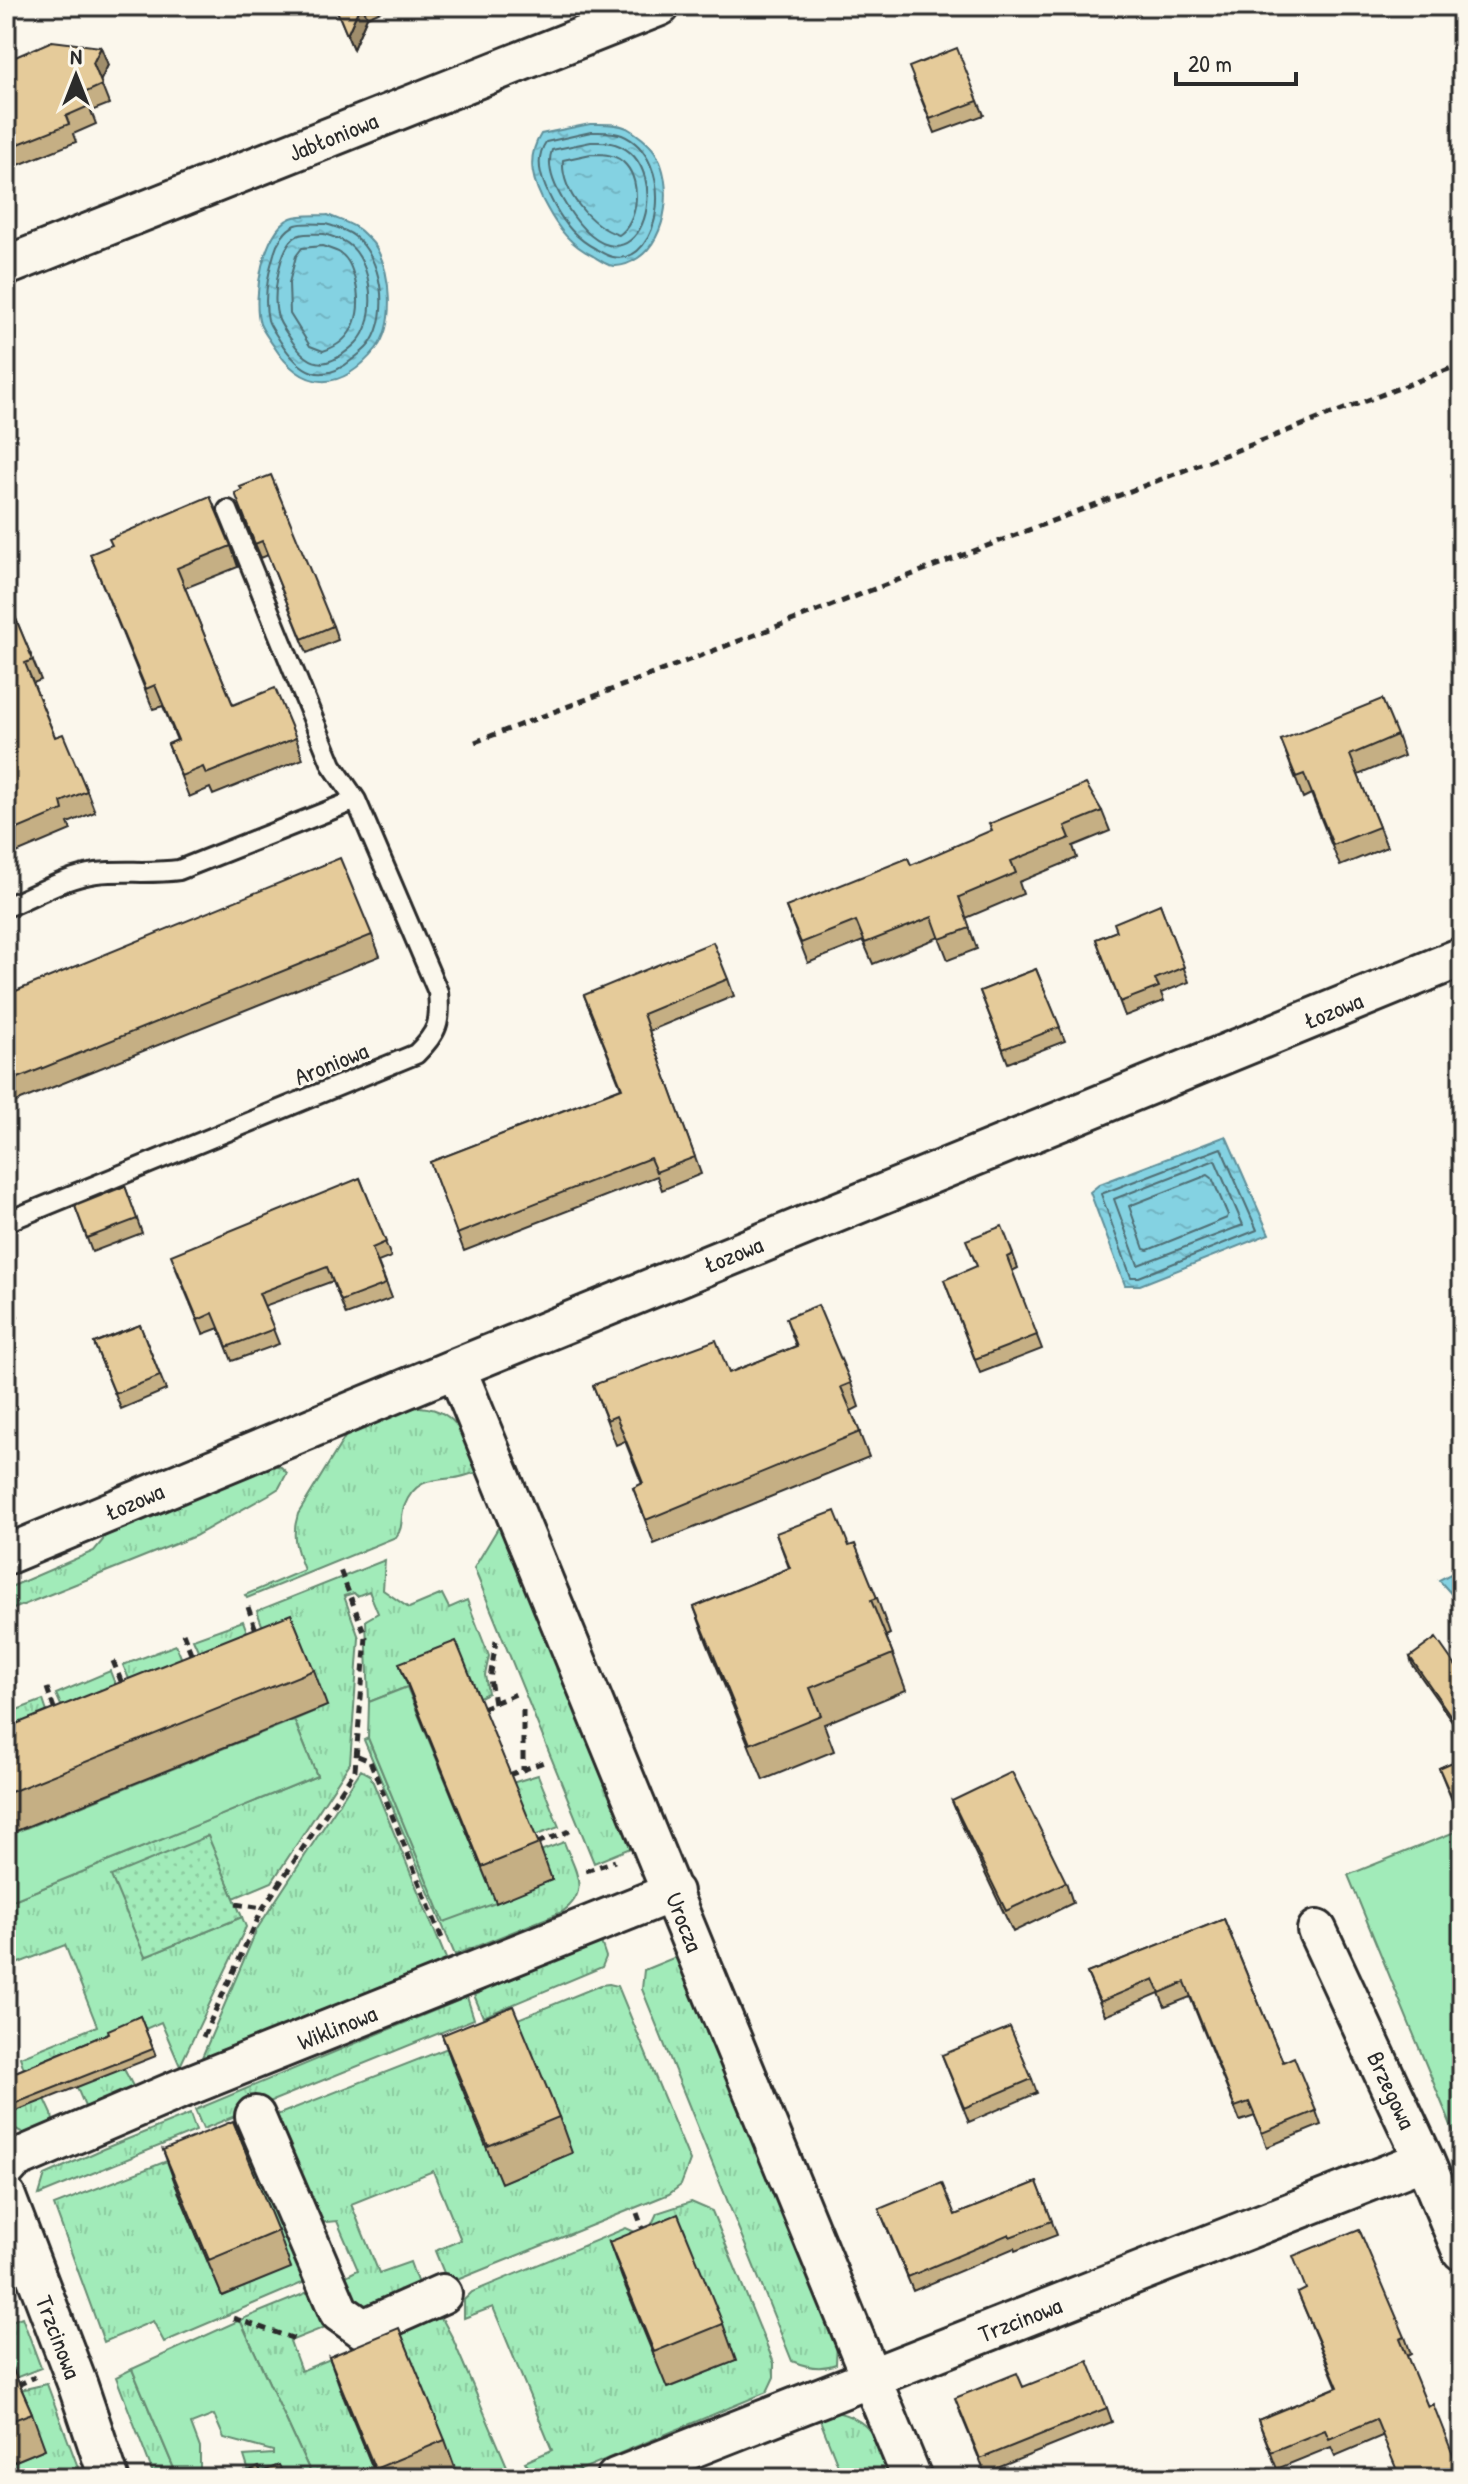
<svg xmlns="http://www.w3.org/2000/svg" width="1468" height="2484" viewBox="0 0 1468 2484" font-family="'Patrick Hand',sans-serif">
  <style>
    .grass { fill: url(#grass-tufts); stroke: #668b72; stroke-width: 2 }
    .park { fill: url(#park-dots); stroke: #668b72; stroke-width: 2 }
    .garden { fill: #a1ebb9; stroke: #668b72; stroke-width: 2 }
    .water { fill: url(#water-ripples); stroke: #608f99; stroke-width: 2 }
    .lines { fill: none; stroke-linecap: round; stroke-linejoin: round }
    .shore { stroke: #4f6e74; stroke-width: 2 }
    .lane-casing { stroke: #2b2b2b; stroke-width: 24 }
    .street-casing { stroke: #2b2b2b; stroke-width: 44 }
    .path { stroke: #2b2b2b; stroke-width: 5; stroke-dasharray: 8 6; stroke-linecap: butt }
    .lane { stroke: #fbf7ec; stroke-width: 18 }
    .street { stroke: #fbf7ec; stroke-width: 38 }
    .wall { fill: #c5af84; stroke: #2b2b2b; stroke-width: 2 }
    .shaded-wall { fill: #a08e6c; stroke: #2b2b2b; stroke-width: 2 }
    .building { fill: #e5cb9a; stroke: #2b2b2b; stroke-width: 2 }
    .labels { text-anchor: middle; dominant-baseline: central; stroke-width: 6; stroke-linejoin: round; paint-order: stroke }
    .street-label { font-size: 24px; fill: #2b2b2b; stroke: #fbf7ec }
  </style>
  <defs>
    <pattern id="grass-tufts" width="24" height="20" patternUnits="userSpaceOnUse" patternTransform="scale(2)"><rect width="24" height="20" fill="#a1ebb9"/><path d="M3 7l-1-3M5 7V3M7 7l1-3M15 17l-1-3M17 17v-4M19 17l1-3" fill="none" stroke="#8bca9f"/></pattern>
    <pattern id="park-dots" width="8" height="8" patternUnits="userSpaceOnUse" patternTransform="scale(2)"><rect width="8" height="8" fill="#a1ebb9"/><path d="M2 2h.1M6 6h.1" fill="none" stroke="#8bca9f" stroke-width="1.8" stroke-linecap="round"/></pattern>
    <pattern id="water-ripples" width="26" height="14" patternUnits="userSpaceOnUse" patternTransform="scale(2)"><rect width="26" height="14" fill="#84d2e2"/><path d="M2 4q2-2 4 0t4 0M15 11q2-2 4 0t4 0" fill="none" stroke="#72b4c2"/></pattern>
  </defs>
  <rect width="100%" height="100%" fill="#fbf7ec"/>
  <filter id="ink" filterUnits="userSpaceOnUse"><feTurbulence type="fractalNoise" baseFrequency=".0125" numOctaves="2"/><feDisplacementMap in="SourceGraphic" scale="16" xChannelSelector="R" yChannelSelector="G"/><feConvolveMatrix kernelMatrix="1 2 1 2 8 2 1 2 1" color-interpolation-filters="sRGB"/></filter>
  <g filter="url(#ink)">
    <path class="grass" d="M416,1407C457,1407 467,1440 480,1472C472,1473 463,1477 455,1478C431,1480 414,1480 404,1507C400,1518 404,1527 396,1537L247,1598L245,1595L304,1570C296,1549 291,1536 298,1514L348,1432Z
      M270,1464L281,1467L287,1473L279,1488L268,1495L195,1536L6,1612V1589L94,1551L103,1540L105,1532Z
      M501,1523L633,1847L594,1863L474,1568Z
      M385,1560L383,1590L409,1608L442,1594L449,1608L467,1600L489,1656L485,1675L488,1693L477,1698L413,1700L407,1687L369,1702L366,1620L378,1613L369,1591L357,1596L354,1593L344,1596L359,1638L350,1763L272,1882L234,1898L207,1836L145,1957L242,1917L246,1927L180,2066L161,2022L145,2029L124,2069L134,2088L86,2109L65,2060L33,2073L52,2114L53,2122L25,2134L14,2128L6,2107V2095L29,2084L20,2057L97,2026L65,1945L6,1968V1903L317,1776L294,1720L327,1706L275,1661L257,1611Z
      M243,1621L260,1667L214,1686L193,1639Z
      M176,1645L196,1694L144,1714L123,1665Z
      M110,1671L129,1720L77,1741L56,1694Z
      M43,1700L59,1748L6,1763V1714Z
      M368,1738L444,1921L552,1880L540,1851L564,1842C574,1869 592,1891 562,1912L455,1955L364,1740Z
      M361,1770L370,1775L447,1961L200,2062L257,1929Z
      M538,1775L559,1827L534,1836L512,1783Z
      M599,1936L606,1957L602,1967L483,2017L474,1995L571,1954Z
      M678,1956L837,2340L836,2364C821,2370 806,2367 792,2361L642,1989L644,1970Z
      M609,1984L618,1986L690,2161L681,2185L669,2194L452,2282L444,2273L435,2251L461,2240L433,2171L351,2204L379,2273L410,2262L422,2295L355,2311L338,2280L358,2270L337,2221L316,2223L269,2118L473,2038L502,2182L572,2153L491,2030L601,1985Z
      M467,1997L474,2019L203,2129L195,2110Z
      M190,2114L196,2131L39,2195L45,2175L103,2149Z
      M246,2128L314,2278L164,2342L153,2321L104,2342L54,2205L190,2152L200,2176L176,2186L222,2296L291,2267L208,2143Z
      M691,2202L712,2211L774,2363V2377L767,2392L561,2478C542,2478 535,2478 525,2462L552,2450L493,2307L464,2318V2300L472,2292L626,2228L635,2232L668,2388L735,2361L651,2226L657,2213Z
      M318,2288L338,2322L290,2341L301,2371L355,2349L342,2394L377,2478H313L240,2320Z
      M423,2313L443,2320L452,2337L512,2478H454L458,2476L378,2331Z
      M22,2317L41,2368L7,2381L6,2323Z
      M132,2369L178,2478H155L116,2377Z
      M47,2384L82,2478H6V2465L45,2449L20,2390Z
      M826,2410C874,2418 874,2437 891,2478H843L818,2415Z
      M700,2462L706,2478H662Z"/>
    <path class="park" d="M208,1836L242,1917L145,1957L111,1876Z"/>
    <path class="garden" d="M407,1687L496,1903L444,1922L368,1738L369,1702Z
      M294,1720L317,1776L6,1903V1836Z
      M1462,1829V2152L1348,1875Z
      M240,2320L313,2478H251L244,2456L273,2454V2451L224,2438L214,2415L191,2424L200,2448V2478H178L132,2369Z"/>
    <path class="water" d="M590,124C602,124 616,123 627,128C636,133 649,143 655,152C674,182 668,238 638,258C629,264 620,268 609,265C604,263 598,259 593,256C571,245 559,230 547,208C533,184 525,159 541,134Z
      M328,215C338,220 352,223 361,231C366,236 374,243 377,249C391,275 395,325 376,349C340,393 303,392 273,345C269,339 263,331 260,324C252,298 263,230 291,218C301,214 317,216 328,215Z
      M1226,1136L1269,1234L1140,1285H1125L1090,1192L1100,1184Z
      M1462,1568V1606L1439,1580Z"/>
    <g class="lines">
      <path class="shore" d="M591,132C600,132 612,131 622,135C677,158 662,267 613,257C607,256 601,252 596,249C577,239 565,225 554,205C544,186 532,162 546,142Z
        M591,142C599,142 608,141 615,144C681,166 637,315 567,207C557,191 545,169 552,150Z
        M591,154C604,154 617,154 626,165C642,183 638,223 619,235C590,226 561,191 563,160Z
        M326,224C335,227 347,230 354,236C382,257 390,313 371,342C367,349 359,354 353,359C321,386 300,372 280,341C276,334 270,327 268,320C263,298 268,274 274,254C277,243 285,229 296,225C304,222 317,224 326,224Z
        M324,234C331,236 340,239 347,243C373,261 379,321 356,343C332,366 313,373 292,341C288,335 282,327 279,320C271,301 278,252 294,238C301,232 315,234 324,234Z
        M322,246C327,248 335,250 340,253C349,259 352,269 355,280C363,310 356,341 323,351L310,346L290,314L289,283L296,256L302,248Z
        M1221,1148L1257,1230L1139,1277H1131L1101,1194Z
        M1215,1160L1243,1225L1138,1265L1114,1199Z
        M1208,1175L1212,1178L1228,1215L1227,1218L1148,1250L1144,1249L1129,1206Z"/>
      <defs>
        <path id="lane" d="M6,907C35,895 65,877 96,873C124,870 151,874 179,870L356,800
          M6,1222L416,1054C438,1032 441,1023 438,992L356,800L332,765L228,510"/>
        <path id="street" d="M6,266L660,6
          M456,1368L912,2478
          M6,1555L456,1368L1462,957
          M1317,1930L1424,2160L1462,2251
          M255,2116L339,2312L363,2329L442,2294
          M6,2169L14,2160L180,2089L673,1892
          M6,2197L77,2383L109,2478
          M616,2478L1424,2160"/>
      </defs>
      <use href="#lane" class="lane-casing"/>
      <use href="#street" class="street-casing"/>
      <path class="path" d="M475,742L1462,364
        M248,1607L257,1633
        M183,1633L193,1658
        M113,1661L123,1686
        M47,1688L56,1714
        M494,1703L490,1679L496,1641
        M482,1708L516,1694
        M523,1710V1770
        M358,1756L370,1761L443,1941
        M509,1775L544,1762
        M537,1843L570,1831
        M586,1871L615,1861
        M236,1904L263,1908
        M203,2037L263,1908L355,1770L366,1637L340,1570
        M637,2213L645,2235
        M233,2318L295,2339
        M18,2385L35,2377"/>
      <use href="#lane" class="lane"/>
      <use href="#street" class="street"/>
    </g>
    <path class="wall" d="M335,6H390V7L367,17L353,49Z
      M6,61L108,65L100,81L109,104L91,111L96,124L73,134L76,142L6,170Z
      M914,81L978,101L984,115L935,133Z
      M240,508L333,626L338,640L307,653L268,555L261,558Z
      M231,546L238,567L185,588L233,705L296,738L303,759L213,795L210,788L189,797L168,744L177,740L163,706L153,709L90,554Z
      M6,595L41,680L33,683L55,737L87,791L95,812L68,823L71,830L7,857Z
      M1397,735L1404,756L1358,775L1387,847L1340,866L1311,794L1303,798L1281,740Z
      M1102,811L1110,831L1073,846L1077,858L1019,882L1023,894L966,918L977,949L948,960L939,937L873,964L863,941L808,963L786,907L911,865Z
      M1160,904L1189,982L1161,993L1164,1001L1125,1016L1096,939L1117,931Z
      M372,935L380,956L6,1106V995Z
      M1036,969L1065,1041L1008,1063L980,991Z
      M728,979L734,996L649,1031L701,1174L662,1190L657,1176L464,1251L430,1162L621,1088L584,995Z
      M360,1178L391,1257L378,1262L392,1298L346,1315L333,1281L264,1306L279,1344L232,1361L219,1328L203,1334L176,1269Z
      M125,1186L142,1233L92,1252L75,1206Z
      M1013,1254L1018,1268L1012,1271L1042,1349L980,1373L944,1280Z
      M6,1287L18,1317L6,1322Z
      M786,1318L851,1383L859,1407L851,1411L869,1457L654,1544L633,1488L642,1484L625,1441L616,1445L593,1385L729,1373L796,1346Z
      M140,1325L166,1390L121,1409L94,1343Z
      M776,1533L849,1546L877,1598L890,1634L886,1636L906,1690L824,1724L834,1751L763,1780L707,1643L694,1607L789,1568Z
      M1410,1657L1462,1675V1735L1412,1664Z
      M399,1663L539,1844L552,1880L496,1903L413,1700Z
      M314,1670L327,1706L6,1835V1728Z
      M1462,1758V1813L1458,1815L1439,1768Z
      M952,1801L1066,1882L1073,1903L1013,1932L960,1821Z
      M1224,1919L1283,2062L1316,2111L1321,2125L1267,2147L1255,2116L1240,2121L1190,1997L1165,2007L1159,1993L1105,2016L1087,1973Z
      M140,2016L156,2056L6,2115V2076L109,2033Z
      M442,2035L559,2117L572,2153L501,2183L455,2071Z
      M942,2055L1032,2079L1037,2093L969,2122Z
      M163,2150L278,2231L291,2268L222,2296L176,2186Z
      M1037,2182L1057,2235L1015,2251L1014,2248L913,2291L879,2209L955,2215Z
      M609,2242L723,2324L736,2361L667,2388L622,2278Z
      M1298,2293L1405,2337L1411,2354L1407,2356L1382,2436L1335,2456L1331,2447L1277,2469L1258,2420L1337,2387Z
      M6,2354L32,2413L45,2449L6,2465Z
      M329,2357L445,2440L458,2476L454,2478H377L342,2393Z
      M1023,2387L1107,2408L1112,2422L985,2473L960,2412Z"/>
    <path class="shaded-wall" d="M360,6H363L367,17L353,49L347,35Z
      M101,47L108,65L100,82L93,63Z"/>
    <path class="building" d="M335,6H360L347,35Z
      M52,41L101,47L93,63L102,85L84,93L89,106L66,116L69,124L6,149V61Z
      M957,48L978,101L930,119L909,67Z
      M271,475L333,626L302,639L262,541L255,544L235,493L242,490L240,487Z
      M210,496L231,546L177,568L233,705L275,688L296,738L206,774L203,767L181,776L168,744L178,740L155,685L146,689L90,554L112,545L109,539Z
      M6,595L33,660L25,663L55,737L63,734L87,791L61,802L63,810L6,834Z
      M1382,699L1397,735L1350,755L1379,827L1333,845L1304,774L1296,777L1281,740Z
      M1086,784L1102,811L1065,826L1070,838L1011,861L1016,873L959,897L970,928L940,939L932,917L865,943L856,921L801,943L786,907L908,858L911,865L992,830L989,824Z
      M340,858L372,935L6,1083V995Z
      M1160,904L1184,967L1155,979L1159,987L1120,1002L1096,939L1117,931L1114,923Z
      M713,942L728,979L643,1014L695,1157L656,1172L650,1158L457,1234L430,1162L622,1088L584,995Z
      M1036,969L1060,1027L1003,1049L980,991Z
      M360,1178L386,1242L372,1248L386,1284L341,1301L327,1267L259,1293L274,1329L227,1347L213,1313L198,1320L171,1255Z
      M125,1186L137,1219L87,1238L75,1206Z
      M1002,1226L1013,1254L1007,1257L1037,1335L975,1359L944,1280L977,1266L966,1240Z
      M6,1287L12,1303L6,1306Z
      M818,1305L851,1383L841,1387L860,1432L646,1520L633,1488L643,1483L616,1416L607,1420L593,1385L716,1340L729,1373L797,1346L786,1318Z
      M140,1325L160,1376L115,1394L94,1343Z
      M835,1511L849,1546L855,1544L877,1598L871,1600L893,1654L810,1688L821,1715L750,1744L694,1607L790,1568L776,1533Z
      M291,1614L314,1670L6,1794V1728Z
      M1436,1638L1462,1675V1732L1410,1657Z
      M456,1641L539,1844L482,1867L399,1663Z
      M1462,1758V1805L1456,1807L1439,1768Z
      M1012,1772L1066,1882L1006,1911L952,1801Z
      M1224,1919L1283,2062L1294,2057L1316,2111L1262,2133L1249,2102L1235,2107L1185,1982L1160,1993L1154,1979L1100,2002L1087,1973Z
      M513,2006L559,2117L488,2146L442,2035Z
      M140,2016L153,2049L6,2107V2076L109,2033L108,2030Z
      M1010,2027L1032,2079L964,2108L942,2055Z
      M233,2121L278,2231L209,2260L163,2150Z
      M1037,2182L1052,2221L1010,2237L1009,2234L908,2277L879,2209L942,2183L955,2215Z
      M678,2214L723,2324L654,2352L609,2242Z
      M1359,2229L1405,2337L1400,2339L1428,2407L1433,2404L1462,2478H1400L1376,2419L1329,2439L1325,2430L1271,2452L1258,2420L1338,2387L1298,2293L1306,2289L1293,2256Z
      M399,2328L445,2440L375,2469L329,2357Z
      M6,2354L32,2413L6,2423Z
      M1088,2361L1107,2408L980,2459L955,2398L1017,2373L1023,2387Z
      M279,2465L285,2478H231L259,2467L261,2472Z"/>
  </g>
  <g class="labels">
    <g class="street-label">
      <text transform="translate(333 136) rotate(-22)">Jabłoniowa</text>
      <text transform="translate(1333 1010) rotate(-22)">Łozowa</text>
      <text transform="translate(331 1063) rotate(-22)">Aroniowa</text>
      <text transform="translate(733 1254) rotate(-22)">Łozowa</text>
      <text transform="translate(134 1501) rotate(-23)">Łozowa</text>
      <text transform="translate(685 1922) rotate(68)">Urocza</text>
      <text transform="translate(337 2027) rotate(-22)">Wiklinowa</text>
      <text transform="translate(1392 2090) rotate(65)">Brzegowa</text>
      <text transform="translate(1020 2319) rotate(-21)">Trzcinowa</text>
      <text transform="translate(59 2337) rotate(69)">Trzcinowa</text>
    </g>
  </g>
  <rect width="1468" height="2484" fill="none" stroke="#fbf7ec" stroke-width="32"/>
  <rect x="16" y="16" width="1436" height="2452" fill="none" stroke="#2b2b2b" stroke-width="3" filter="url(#ink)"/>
  <g transform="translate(76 76)" stroke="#fbf7ec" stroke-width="6" paint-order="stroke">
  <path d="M0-6L14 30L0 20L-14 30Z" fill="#2b2b2b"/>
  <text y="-12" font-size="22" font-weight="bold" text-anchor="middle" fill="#2b2b2b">N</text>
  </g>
  <path d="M1176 72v12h120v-12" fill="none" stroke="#2b2b2b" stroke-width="4"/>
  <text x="1188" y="72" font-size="24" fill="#2b2b2b" stroke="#fbf7ec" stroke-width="6" paint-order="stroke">20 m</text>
</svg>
